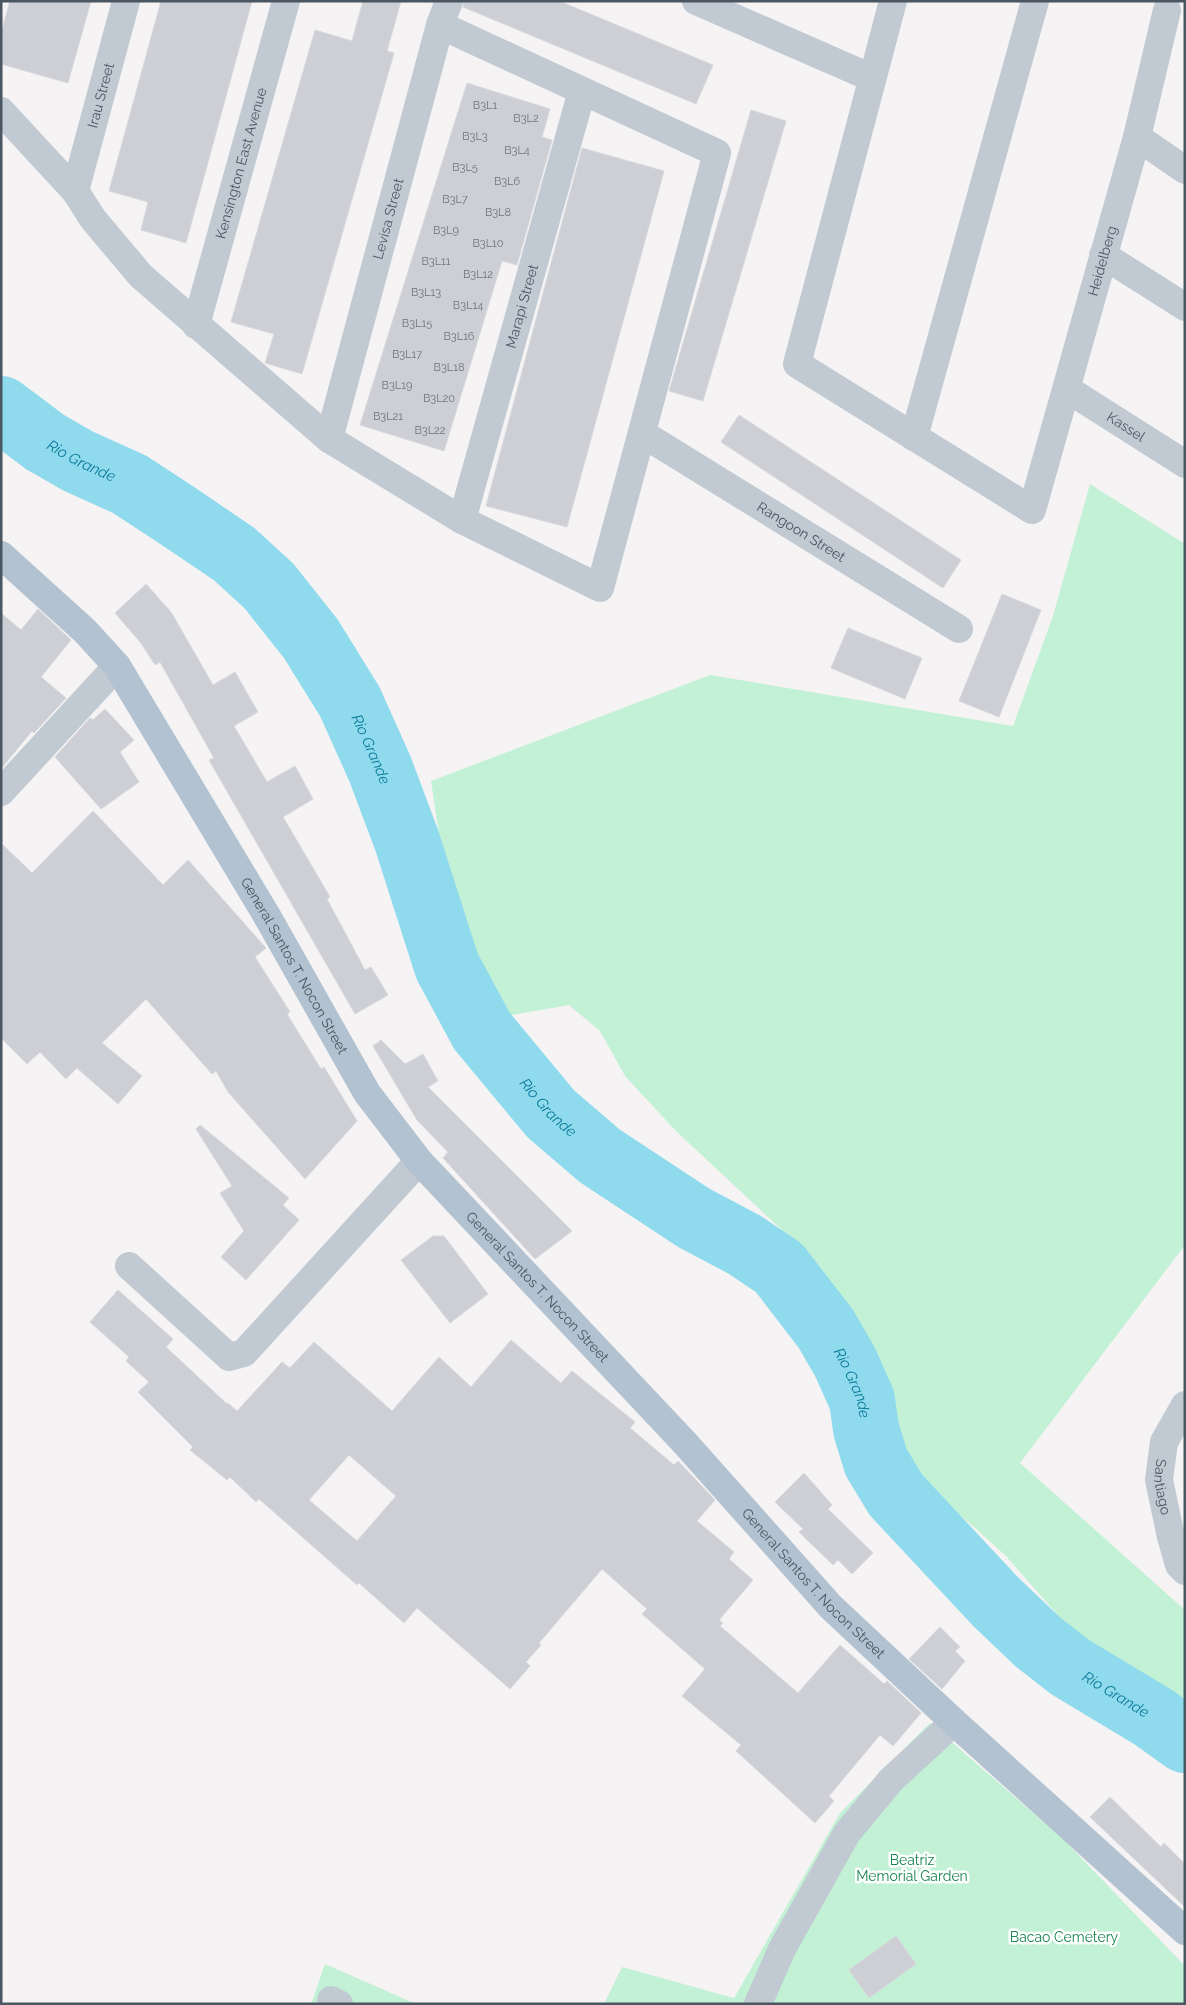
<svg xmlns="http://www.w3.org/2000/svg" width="1186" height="2005" viewBox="0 0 1186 2005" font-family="Raleway,sans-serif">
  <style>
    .green { fill: #c3f1d5 }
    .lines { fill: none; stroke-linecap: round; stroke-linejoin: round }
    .river { stroke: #90daee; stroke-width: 66 }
    .building { fill: #cdcfd5; stroke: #d7d9de; fill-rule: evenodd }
    .minor { stroke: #c1cad2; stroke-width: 28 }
    .major { stroke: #b3c2d1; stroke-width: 28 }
    .labels { text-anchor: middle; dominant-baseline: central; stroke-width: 5; stroke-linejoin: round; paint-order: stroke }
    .number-label { font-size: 11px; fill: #6b747e }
    .street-label { font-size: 14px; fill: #4a5661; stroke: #fff }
    .park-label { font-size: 14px; fill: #17864f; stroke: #fff }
    .water-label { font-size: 15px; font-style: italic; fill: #0c7c9b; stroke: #fff }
  </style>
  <rect width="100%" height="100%" fill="#f5f3f3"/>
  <path class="green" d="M1090,484L1185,544V1245L1020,1463L1185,1610V1716L1145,1696L1114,1674L1062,1620L1006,1556L974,1527L905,1471L890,1441L875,1383L850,1335L811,1284L785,1233L676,1131L625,1076L600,1031L569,1005L495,1018L481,1002L449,901L431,781L710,675L1013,726L1053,616Z
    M930,1723L1064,1840L1185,1966V2004H604L622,1967L734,1998L840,1813Z
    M325,1964L416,2004H311Z"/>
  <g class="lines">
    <path class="river" id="s1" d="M1,409L45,442L78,461L129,484L175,514L234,554L269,586L311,639L350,702L380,769L407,841L447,966L482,1031L551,1114L600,1156L694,1218L745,1245L779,1268L826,1329L845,1362L862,1400L866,1429L876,1462L896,1495L996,1602L1038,1642L1070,1667L1153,1717L1185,1740"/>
  </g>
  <path class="building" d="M10,1H91L68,83L1,64V33Z
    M161,1H252L186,243L141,230L148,202L109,191Z
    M363,1H401L387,51L394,53L302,374L265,363L274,334L231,322L315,30L352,41Z
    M464,1H559L713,65L696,104L463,7Z
    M467,83L550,109L542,137L552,140L517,265L502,261L444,451L360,425Z
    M751,110L786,121L703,401L669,391Z
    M582,148L664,171L567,527L486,506Z
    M739,415L961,560L943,588L721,442Z
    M146,584L171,612L213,685L235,672L258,712L234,726L267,782L295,766L313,799L283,817L330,897L327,899L365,970L371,967L388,995L355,1014L209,760L214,758L160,662L155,665L141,643L115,613Z
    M1002,594L1041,610L999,717L959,701Z
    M38,609L71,640L41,677L66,698L34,733L32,731L1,769V613L21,630Z
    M848,628L922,658L905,699L831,668Z
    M105,709L134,740L120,752L139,782L101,809L55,757L90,718L93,720Z
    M93,811L163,885L188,860L266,948L255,957L290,1012L287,1014L321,1069L324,1067L357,1121L305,1179L228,1092L216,1071L212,1074L146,999L102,1043L142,1076L118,1104L77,1068L66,1079L40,1052L27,1064L1,1038V843L32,873Z
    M381,1040L405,1064L423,1054L438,1081L428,1087L572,1231L535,1259L443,1158L448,1152L417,1120L373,1046Z
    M200,1125L289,1198L283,1205L299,1220L246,1280L221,1257L244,1231L220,1193L232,1186L196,1129Z
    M433,1236H444L488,1294L450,1323L401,1260Z
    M118,1290L173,1339L166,1347L227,1404L228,1403L237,1411L282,1362L290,1368L314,1342L392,1411L439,1357L471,1387L511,1340L561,1383L572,1371L635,1422L630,1428L674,1465L678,1461L715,1500L697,1521L734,1552L729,1559L753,1580L719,1620L723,1623L720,1626L798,1693L840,1645L884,1684L887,1681L921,1713L893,1746L880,1735L829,1796L834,1801L815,1823L736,1751L741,1745L682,1696L705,1669L642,1614L647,1609L602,1569L539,1643L541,1645L526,1662L530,1666L510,1689L417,1608L404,1623L359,1583L357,1585L259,1499L256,1502L230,1477L227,1480L190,1450L193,1447L138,1392L149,1382L126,1361L129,1357L90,1322ZM349,1455L396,1496L357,1541L309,1500Z
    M804,1473L832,1505L828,1509L873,1553L852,1574L838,1560L833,1565L799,1532L803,1529L775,1502Z
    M940,1627L960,1647L955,1651L965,1661L942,1689L909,1659Z
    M1110,1797L1161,1847L1164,1843L1185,1864V1907L1090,1817Z
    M896,1936L916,1964L869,1998L849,1970Z"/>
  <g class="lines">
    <g class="minor">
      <path d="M696,1L872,78"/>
      <path id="s2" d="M893,1L797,364L1032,510L1137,137L1167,10"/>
      <path d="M1,111L75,191L93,219L141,276L329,439L462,520L600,588L717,153L440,25"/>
      <path d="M1137,137L1185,170"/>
      <path id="s3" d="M75,191L126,1"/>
      <path d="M1103,255L1185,307"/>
      <path id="s4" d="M196,325L286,1"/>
      <path id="s5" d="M1067,389L1185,464"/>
      <path id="s6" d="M643,434L959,629"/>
      <path d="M914,437L1035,1"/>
      <path id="s7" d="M329,439L440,25L449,1"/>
      <path id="s8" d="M462,520L582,91"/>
      <path d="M1,792L117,666"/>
      <path d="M129,1266L229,1357L244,1353L419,1161"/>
      <path id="s9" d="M1185,1405L1164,1442L1159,1480L1171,1537L1179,1565L1185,1571"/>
      <path d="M331,2000L339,2004"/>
      <path d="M758,2004L782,1949L847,1833L891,1780L954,1722"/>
    </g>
    <path class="major" id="s10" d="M1,555L85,631L117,666L267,916L367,1093L419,1161L684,1442L831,1607L954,1722L1185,1931"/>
  </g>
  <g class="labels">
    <g class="number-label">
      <text x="485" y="105">B3L1</text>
      <text x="526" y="118">B3L2</text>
      <text x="475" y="136">B3L3</text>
      <text x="517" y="150">B3L4</text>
      <text x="465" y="167">B3L5</text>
      <text x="507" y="181">B3L6</text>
      <text x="455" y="199">B3L7</text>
      <text x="498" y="212">B3L8</text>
      <text x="446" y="230">B3L9</text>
      <text x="488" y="243">B3L10</text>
      <text x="436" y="261">B3L11</text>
      <text x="478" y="274">B3L12</text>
      <text x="426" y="292">B3L13</text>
      <text x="468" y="305">B3L14</text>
      <text x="417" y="323">B3L15</text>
      <text x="459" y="336">B3L16</text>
      <text x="407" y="354">B3L17</text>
      <text x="449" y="367">B3L18</text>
      <text x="397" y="385">B3L19</text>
      <text x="439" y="398">B3L20</text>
      <text x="388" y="416">B3L21</text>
      <text x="430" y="430">B3L22</text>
    </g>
    <g class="street-label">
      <text stroke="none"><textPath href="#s3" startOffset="99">Irau Street</textPath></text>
      <text stroke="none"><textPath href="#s4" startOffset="168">Kensington East Avenue</textPath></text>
      <text stroke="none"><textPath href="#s7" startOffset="228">Levisa Street</textPath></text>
      <text stroke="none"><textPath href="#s2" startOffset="911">Heidelberg</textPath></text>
      <text stroke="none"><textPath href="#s8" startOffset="222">Marapi Street</textPath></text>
      <text stroke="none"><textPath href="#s5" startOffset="70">Kassel</textPath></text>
      <text stroke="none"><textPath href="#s6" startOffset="186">Rangoon Street</textPath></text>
      <text stroke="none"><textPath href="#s10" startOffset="509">General Santos T. Nocon Street</textPath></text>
      <text stroke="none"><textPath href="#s10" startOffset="914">General Santos T. Nocon Street</textPath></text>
      <text stroke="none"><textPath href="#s9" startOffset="88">Santiago</textPath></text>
      <text stroke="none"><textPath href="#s10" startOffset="1319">General Santos T. Nocon Street</textPath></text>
    </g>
    <g class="park-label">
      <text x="912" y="1860">Beatriz<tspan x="912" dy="16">Memorial Garden</tspan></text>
      <text x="1064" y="1937">Bacao Cemetery</text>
    </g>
    <g class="water-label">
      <text stroke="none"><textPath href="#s1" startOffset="96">Rio Grande</textPath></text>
      <text stroke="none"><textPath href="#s1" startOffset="516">Rio Grande</textPath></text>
      <text stroke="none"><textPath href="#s1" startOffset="921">Rio Grande</textPath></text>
      <text stroke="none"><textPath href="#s1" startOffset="1341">Rio Grande</textPath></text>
      <text stroke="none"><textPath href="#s1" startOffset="1761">Rio Grande</textPath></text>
    </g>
  </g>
  <rect width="1186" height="2005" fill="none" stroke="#4a5661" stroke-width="5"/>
</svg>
